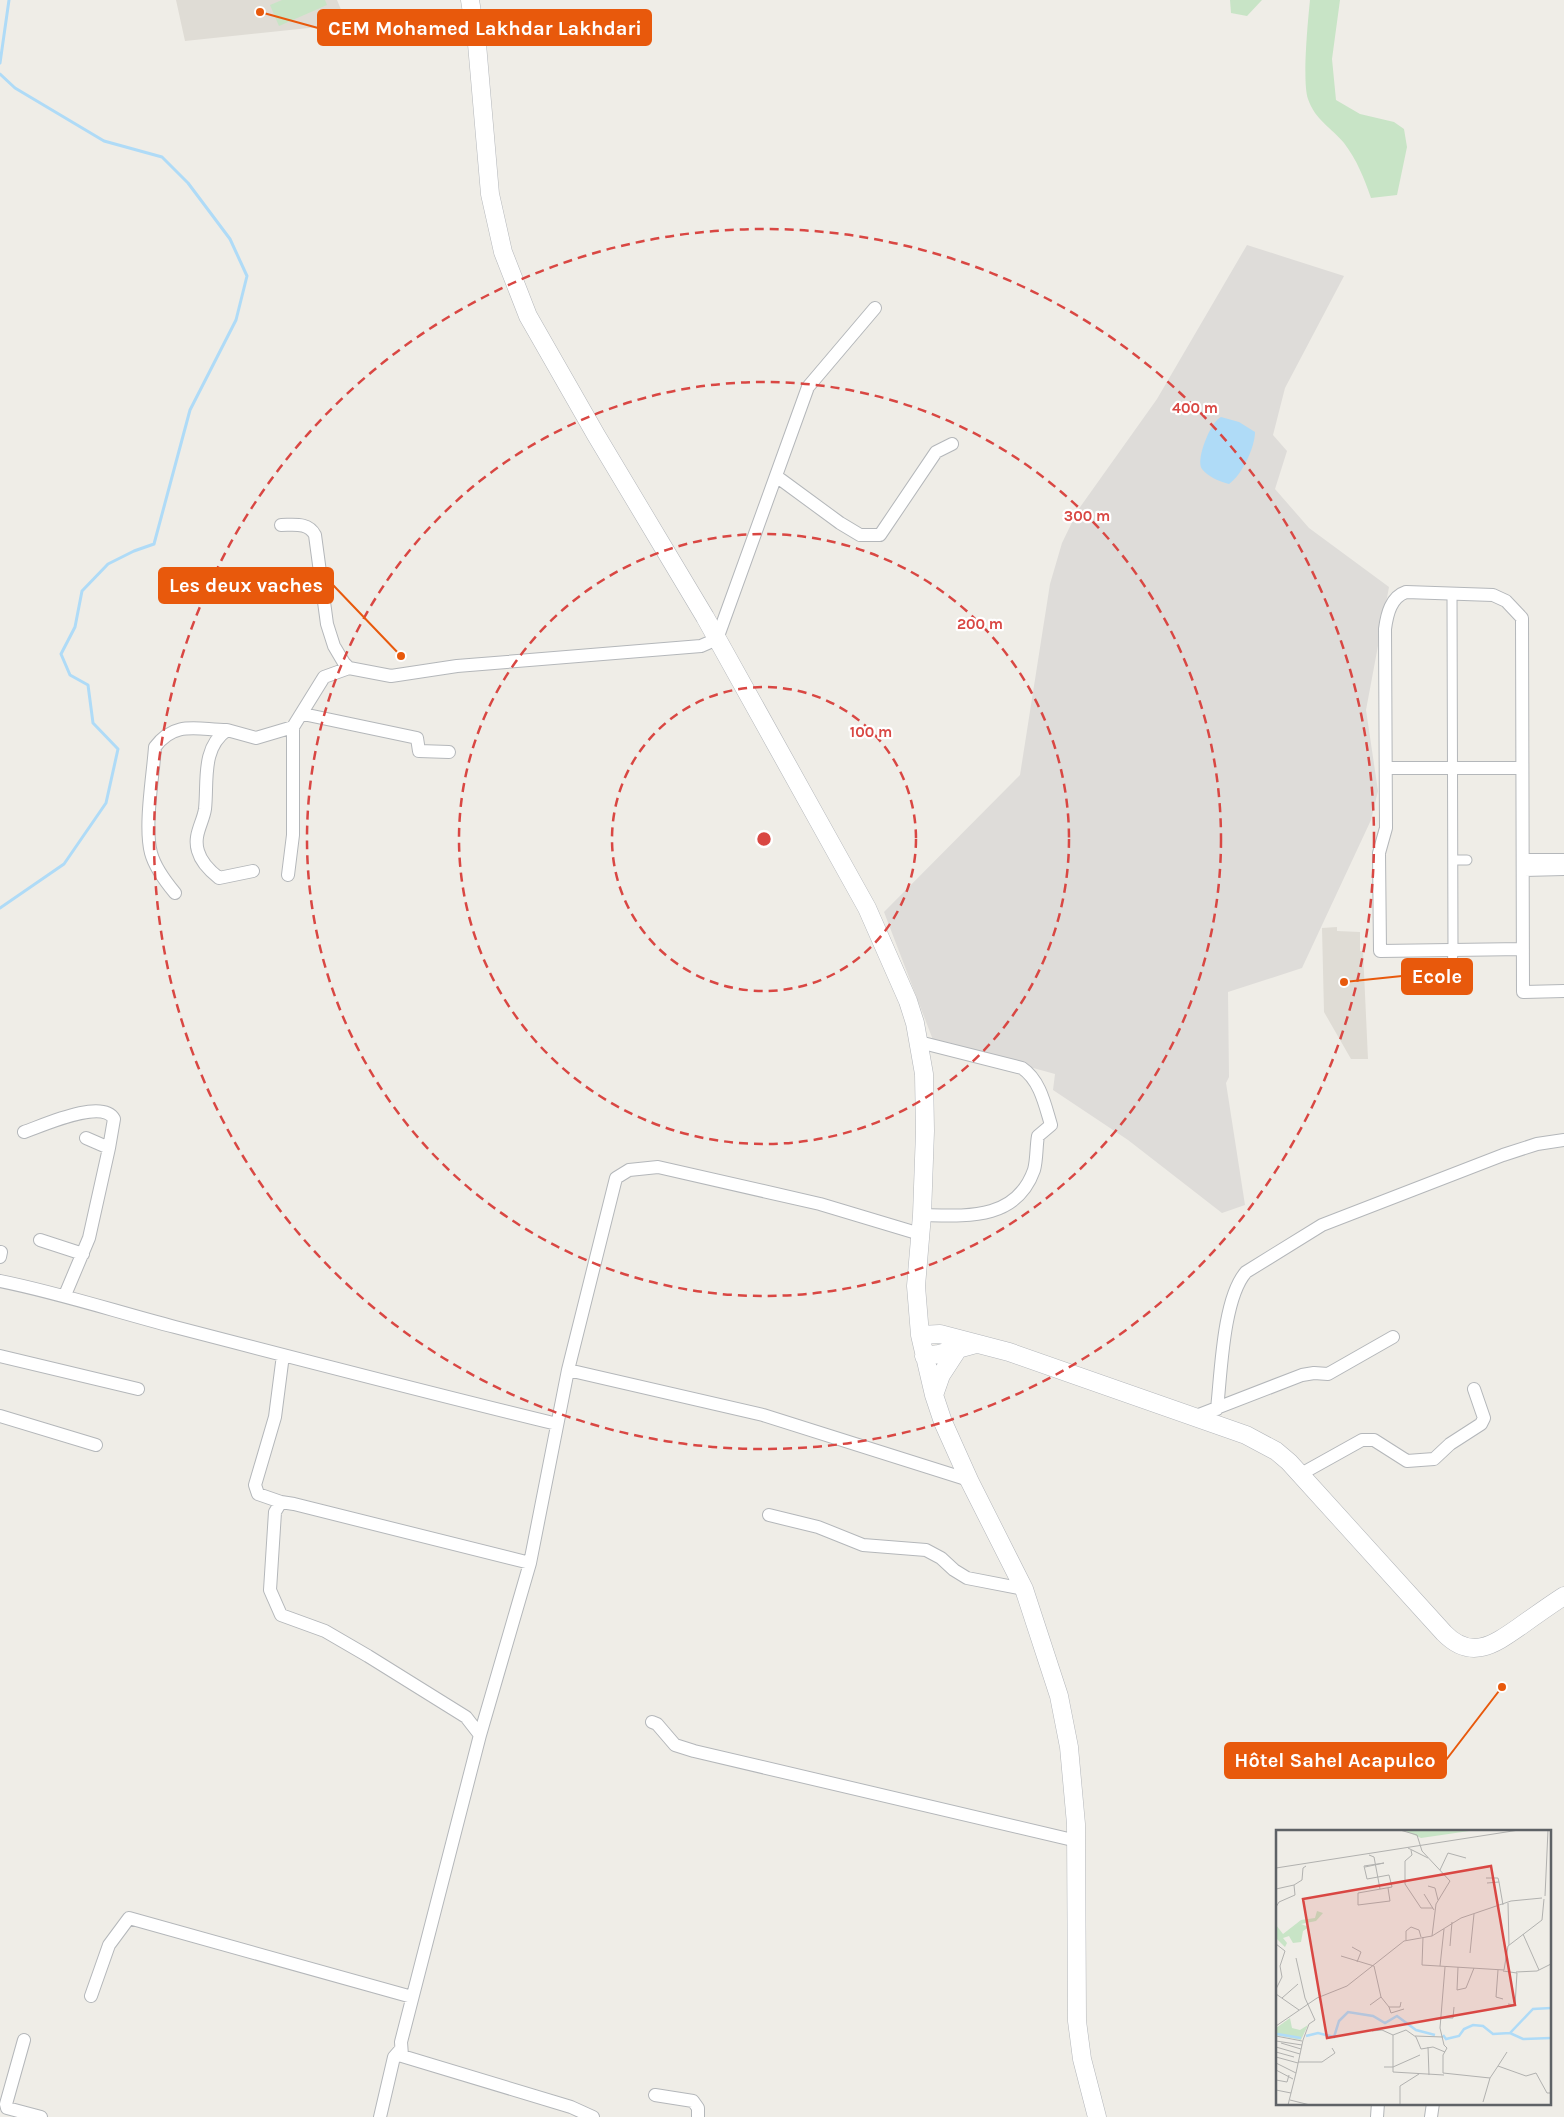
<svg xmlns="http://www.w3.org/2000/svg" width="1564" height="2117" viewBox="0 0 1564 2117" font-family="Karla,sans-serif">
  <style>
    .industrial { fill: #dedcd9 }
    .education { fill: #dfdcd5 }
    .green { fill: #c8e4c6 }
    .water { fill: #afdbf7 }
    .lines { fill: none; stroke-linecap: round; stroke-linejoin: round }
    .stream { stroke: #afdbf7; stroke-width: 3 }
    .pedestrian-casing { stroke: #b4b7ba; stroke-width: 11 }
    .minor-casing { stroke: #b4b7ba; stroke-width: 14 }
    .secondary-casing { stroke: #b3b6ba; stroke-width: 19 }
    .pedestrian { stroke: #fff; stroke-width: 9 }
    .minor { stroke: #fff; stroke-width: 12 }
    .secondary { stroke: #fff; stroke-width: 18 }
    .ring { fill: none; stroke: #d94743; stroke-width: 2.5; stroke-dasharray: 9 6 }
    .inset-river { fill: none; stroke: #afdbf7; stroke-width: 2.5 }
    .inset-road { fill: none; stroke: #b1b1af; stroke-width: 1 }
    .view { fill: #d94743; fill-opacity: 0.15; stroke: #d94743; stroke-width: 2.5 }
    .inset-edge { fill: none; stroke: #5e6266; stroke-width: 2.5 }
    .centre { fill: #d94743; stroke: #fff; stroke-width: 2.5 }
    .ring-label { font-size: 15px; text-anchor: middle; font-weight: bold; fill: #d94743; stroke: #fff; stroke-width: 4.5; stroke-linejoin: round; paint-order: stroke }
    .leader { fill: none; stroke: #e8590c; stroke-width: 2 }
    .callout-dot { fill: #e8590c; stroke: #fff; stroke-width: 2 }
    .callout { fill: #e8590c; stroke: #e8590c; stroke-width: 2 }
    .callout-label { font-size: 20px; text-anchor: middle; font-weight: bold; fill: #fff }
  </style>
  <rect width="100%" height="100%" fill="#efede7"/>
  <path class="industrial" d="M1247,245L1344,276L1285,388L1273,435L1287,451L1275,489L1309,528L1389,587L1366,710L1378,791L1371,820L1302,968L1228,992L1229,1077L1226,1083L1245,1205L1222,1213L1128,1140L1053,1090L1055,1074L933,1040L884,912L1020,775L1050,584L1062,543L1078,510L1157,399Z"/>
  <path class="education" d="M176,0H337L347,24L185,41Z
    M1337,927V931L1360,932V951H1363L1368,1059H1351L1324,1012L1322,928Z"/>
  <path class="green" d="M282,0H325L327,5L279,26L270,5Z
    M1230,0H1262L1247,16L1231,13Z
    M1310,0H1340L1332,59L1336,100L1360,114L1394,122L1404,129L1407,147L1397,195L1371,198C1364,178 1357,160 1344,143C1332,128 1315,120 1308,99C1302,82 1308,20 1310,0Z"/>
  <path class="water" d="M1221,417L1239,422L1255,432C1255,447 1242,475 1229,484C1220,482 1207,476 1202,469C1195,460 1211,421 1221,417Z"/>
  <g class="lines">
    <path class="stream" d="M0,63L9,0
      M0,74L15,88L104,141L162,157L188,183L230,239L247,276L236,320L190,410L154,544L134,551L108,564L82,591L75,627L61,654L70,675L88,685L93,723L118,749L106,803L64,864L0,908"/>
    <defs>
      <path id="pedestrian" d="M1453,860H1467
        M1451,988L1453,950L1452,593"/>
      <path id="minor" d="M776,476L840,523L860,535H880L936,452L952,444
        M281,525C294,525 308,522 315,535L327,624L334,646L344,663L349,668L391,676L457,666L701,646L717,639L808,387L875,308
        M303,714L417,738L419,751L449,752
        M1386,768H1522
        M1524,860H1564
        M1524,870L1564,869
        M253,871L219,878C210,871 201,862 198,851C193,835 203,823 205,809C208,782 201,748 227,730L256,738L293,727L324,677L349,668
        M288,875L293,835V727
        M175,893C165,881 155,868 151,853C144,826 153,776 155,747C175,720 198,730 227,730
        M1523,949L1380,951L1379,853L1386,828L1385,629C1387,614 1391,597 1406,592L1493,595L1506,601L1522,618L1523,992L1564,991
        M919,1042L1022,1068C1040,1080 1045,1105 1051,1125L1038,1136C1036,1147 1037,1159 1034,1170C1016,1221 965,1216 922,1215
        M24,1132C42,1126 102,1098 114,1119L109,1148
        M40,1240L83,1254
        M0,1257L1,1252
        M0,1281C60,1293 117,1312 175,1327C302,1360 429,1393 557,1424
        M65,1295L89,1238L109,1148L86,1138
        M0,1356L138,1389
        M568,1370L763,1415L969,1480
        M1217,1409C1221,1373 1223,1298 1246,1272L1322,1225L1503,1155L1537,1144L1564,1140
        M0,1416L96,1445
        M1196,1416L1302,1375L1314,1373L1328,1374L1393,1337
        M1301,1474L1362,1440H1374L1407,1461L1434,1459L1450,1444L1481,1424L1484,1418L1474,1389
        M281,1502L258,1494L255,1485L275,1417L283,1355
        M769,1515L818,1527L863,1545L926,1550L941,1558L954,1570L967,1578L1024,1589
        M652,1722L657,1724L675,1745L694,1751L1077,1841
        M480,1735L466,1717L368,1656L325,1631L281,1615L270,1590L275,1512L281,1502L294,1504L530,1563
        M91,1996L109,1945L129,1918L412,1997
        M24,2040L6,2104L7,2108L41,2117
        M655,2095L693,2101L698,2108V2117
        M380,2117L394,2057L401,2049
        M593,2117L571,2107L402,2056L401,2042L480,1735L530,1563L568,1370L616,1178L629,1170L658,1167L820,1204L920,1234
        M1377,2117L1378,2103
        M1431,2117L1433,2103"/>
      <path id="secondary" d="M470,0L477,44L490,194L503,252L528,316L596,435L705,617L867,908L908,1001L915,1023L924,1074L925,1131L922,1215L916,1286L920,1335L934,1395L943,1422L969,1480L1024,1589L1059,1696L1069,1747L1076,1824L1077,2021L1082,2059L1097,2117
        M920,1335L940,1334L1009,1352L1246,1435L1276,1451L1289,1462L1444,1633C1472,1662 1496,1643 1522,1625C1536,1615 1550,1605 1564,1596
        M924,1356L939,1354L976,1344
        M934,1395L941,1375L958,1349"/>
    </defs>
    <use href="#pedestrian" class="pedestrian-casing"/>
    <use href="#minor" class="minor-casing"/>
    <use href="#secondary" class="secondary-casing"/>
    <use href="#pedestrian" class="pedestrian"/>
    <use href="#minor" class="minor"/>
    <use href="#secondary" class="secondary"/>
  </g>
  <g class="ring">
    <circle cx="764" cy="839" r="152"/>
    <circle cx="764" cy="839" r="305"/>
    <circle cx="764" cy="839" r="457"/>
    <circle cx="764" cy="839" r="610"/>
  </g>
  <g transform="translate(1276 1830)">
    <rect width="275" height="275" fill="#efede7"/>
    <path d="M127,0H200L145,8ZM41,81L47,83L40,91L25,94L33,97L27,101L25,112L17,113L13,106L7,108L11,113L9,117L0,108V95L7,104L25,90L39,88ZM14,188L16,198L24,200L32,195L25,210L0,205V198Z" fill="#c8e4c6"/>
    <path class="inset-river" d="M234,203L247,209L275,208M1,204L25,208M167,205L170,209L183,206L188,199L197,195L207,196L217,204L234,203L257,179L275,178M30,206L42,203L58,207L63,191L72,182L97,186L109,193L121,186L140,200L159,205"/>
    <path class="inset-road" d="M124,0L141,5L146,21L174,51L160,74L156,106M132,18L152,28M135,20L136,25L129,31V54L145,78H157M93,25L98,27L104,59M89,37L108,33L88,36L91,49L113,45L116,57L82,63V75L114,71L112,58M0,38L243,0M164,40L172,23L190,28M210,48H222L223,52M211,53L223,52L227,75M152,56L159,58L162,70M0,59L18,55M148,64L158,80M269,66L272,0M232,73L233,115M0,77L3,72L19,65L18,55L26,50L27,38L30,36M247,104L263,140M147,107L146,135L228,140L232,116L266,90L268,69M130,110V101L135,97L143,100L145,107M0,114L9,121L4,136L6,147L0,159M174,116L176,92M76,117L85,122L81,132M194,123L198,84M65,126L98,136L105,167L94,175M20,128L29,168L39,190L33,194L27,210L20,243M164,136L168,99M169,137L164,198L168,215L171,218L167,225V243L214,248L207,272M182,137L181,160L190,158L198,138M222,140L220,167L227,169M227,141L241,143L239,175L232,174M240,142L261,141L275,134M0,164L23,180M105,167L113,177H124L125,172M6,168L22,154M113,177L115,183L128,179M165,188H177L178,177M0,196L41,168L71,156L128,111L156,106L185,88L235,71L266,68M96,201L106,200L117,205L130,200L140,207L145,219L157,217L169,222M117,205V237L144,225M0,206L26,211M139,206L167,207M0,211L26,215M5,213L25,219M0,217L24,224M152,217L153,245M0,222L18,227M0,227L22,233M22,232H46L59,223L56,218M0,233L20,243L12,275M222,236L231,222M108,237H117V242L168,245M0,240L17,249M214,248L222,236L250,246L260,243L271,263H275M0,250L11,252L13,245M0,260L15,263M14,270L34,275M124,275V256L143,244"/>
    <path class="view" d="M215,36L239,175L51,208L27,69Z"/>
    <rect width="275" height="275" class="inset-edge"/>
  </g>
  <circle cx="764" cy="839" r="8" class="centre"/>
  <g class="ring-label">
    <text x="1195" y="413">400 m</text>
    <text x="1087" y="521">300 m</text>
    <text x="980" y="629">200 m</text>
    <text x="871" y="737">100 m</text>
  </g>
  <path class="leader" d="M260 12L318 28M401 656L333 585M1344 982L1402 976M1502 1687L1446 1760"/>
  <g class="callout-dot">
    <circle cx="260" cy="12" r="5"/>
    <circle cx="401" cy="656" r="5"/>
    <circle cx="1344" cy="982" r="5"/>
    <circle cx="1502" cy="1687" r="5"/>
  </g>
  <g class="callout">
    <rect x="318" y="10" width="333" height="35" rx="5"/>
    <rect x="159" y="568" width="174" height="35" rx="5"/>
    <rect x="1402" y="959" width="70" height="35" rx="5"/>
    <rect x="1225" y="1743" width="221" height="35" rx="5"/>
  </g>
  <g class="callout-label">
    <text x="485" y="35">CEM Mohamed Lakhdar Lakhdari</text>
    <text x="246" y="592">Les deux vaches</text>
    <text x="1437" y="983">Ecole</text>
    <text x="1335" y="1767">Hôtel Sahel Acapulco</text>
  </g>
</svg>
